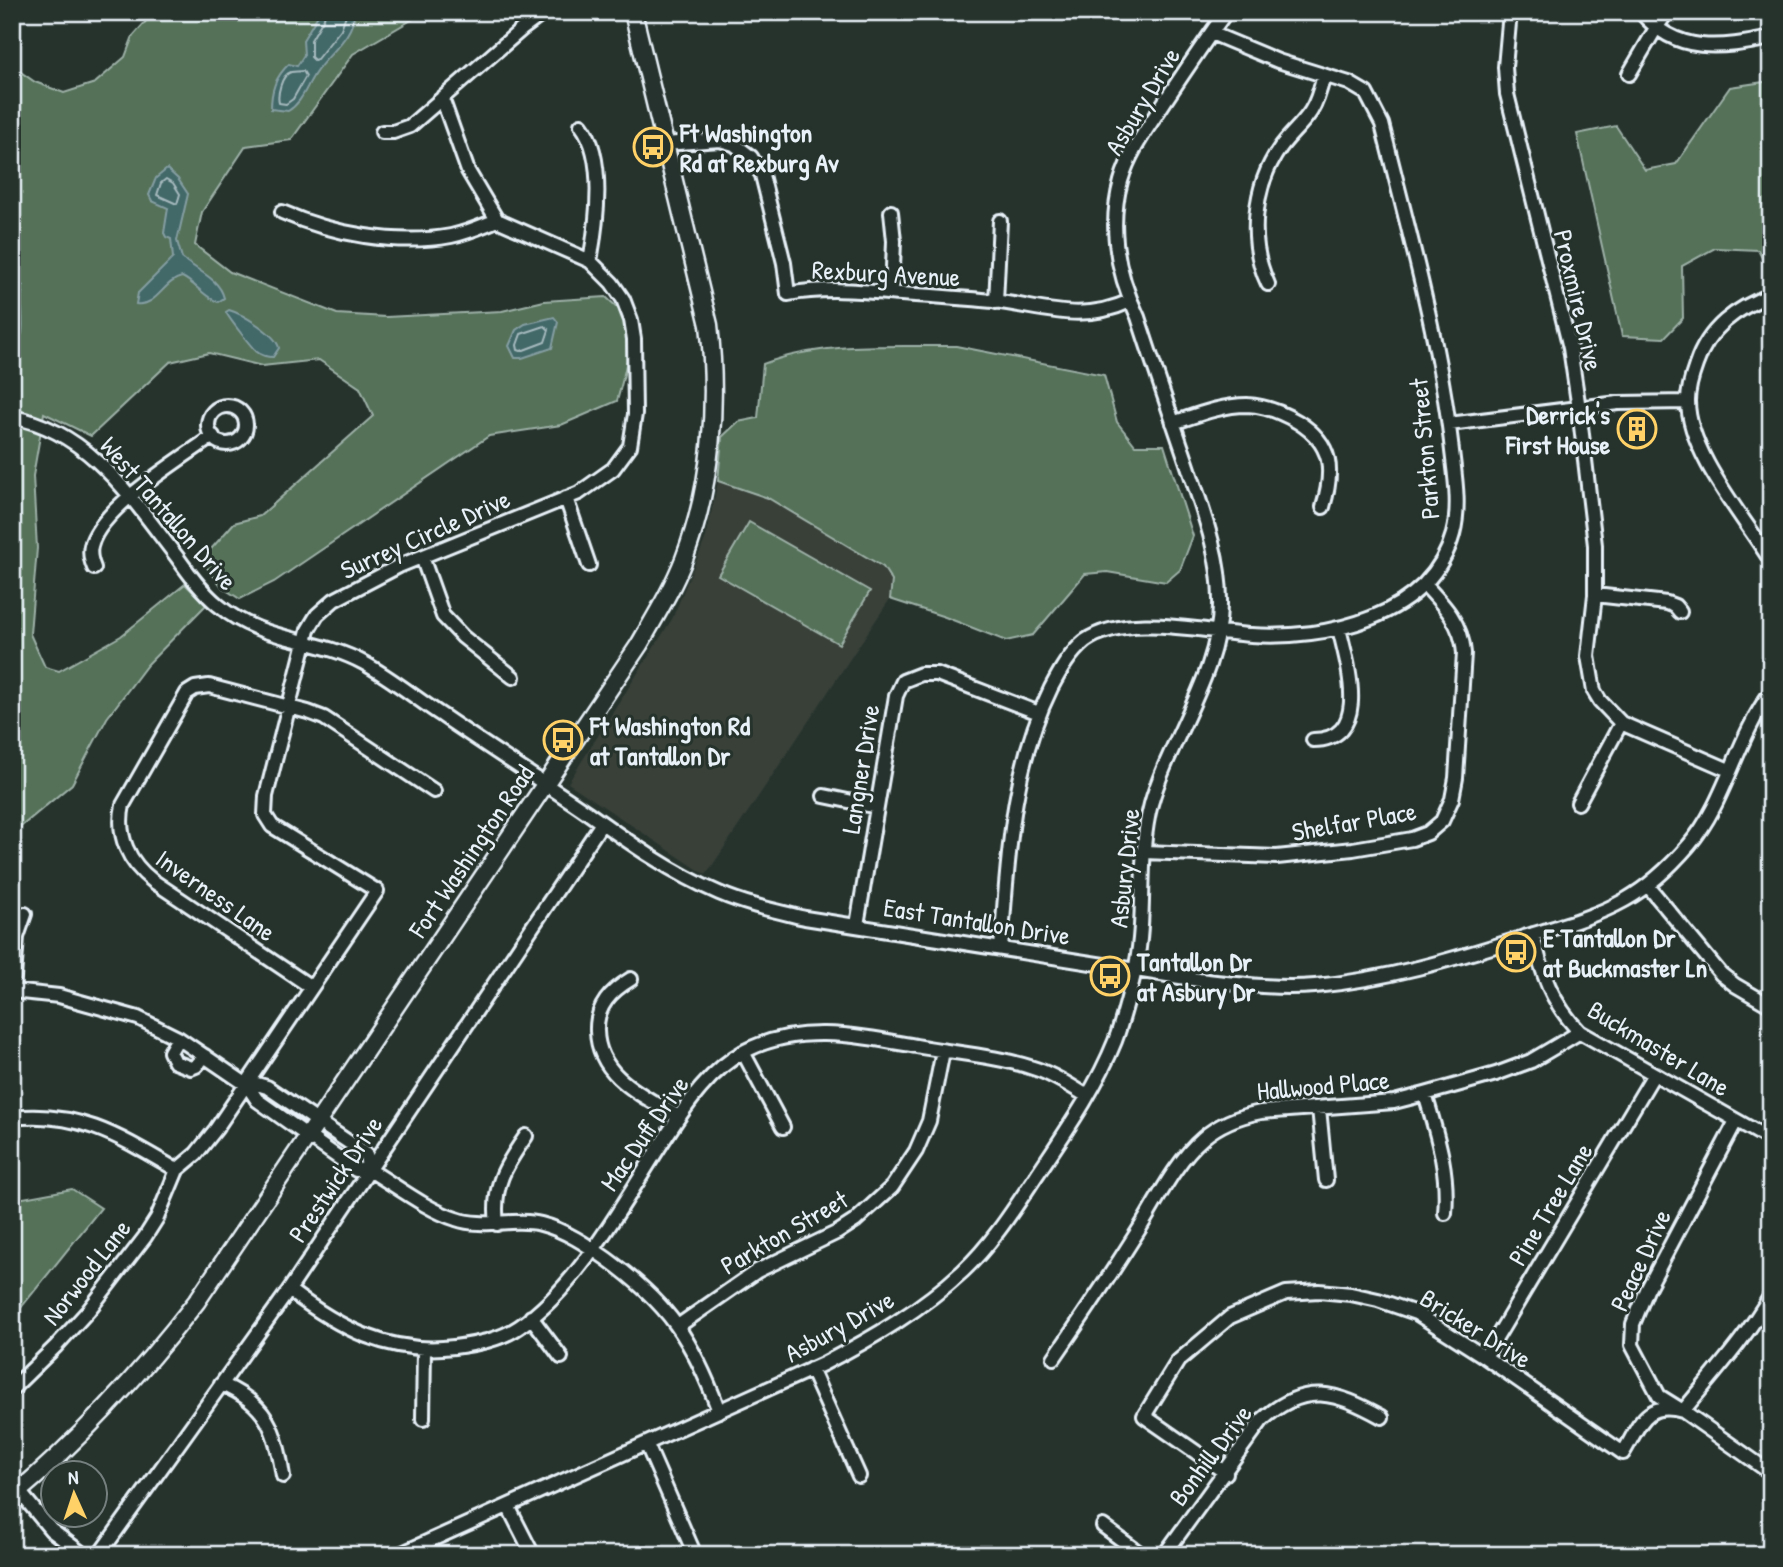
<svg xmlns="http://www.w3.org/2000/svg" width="1783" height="1567" viewBox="0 0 1783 1567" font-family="'Patrick Hand',sans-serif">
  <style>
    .built { fill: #393f39 }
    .green { fill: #547159; stroke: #9eb1a8; stroke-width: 2 }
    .water { fill: #436768; stroke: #859ea2; stroke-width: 2 }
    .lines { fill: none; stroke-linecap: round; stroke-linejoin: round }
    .shore { stroke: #a6babe; stroke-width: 2 }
    .minor-casing { stroke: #e8f1f8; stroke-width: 18 }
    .major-casing { stroke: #e8f1f8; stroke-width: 21 }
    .minor { stroke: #26332d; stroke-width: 12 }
    .major { stroke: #26332d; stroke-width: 16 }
    .labels { text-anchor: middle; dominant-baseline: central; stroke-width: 6; stroke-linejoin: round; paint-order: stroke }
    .street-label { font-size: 26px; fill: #e8f1f8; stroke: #26332d }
    .poi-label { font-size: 26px; font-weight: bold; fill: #e8f1f8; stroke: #26332d; text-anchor: start }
  </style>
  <rect width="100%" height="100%" fill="#26332d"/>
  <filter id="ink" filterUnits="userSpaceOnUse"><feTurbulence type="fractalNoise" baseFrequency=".0143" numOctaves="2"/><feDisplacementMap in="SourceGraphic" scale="14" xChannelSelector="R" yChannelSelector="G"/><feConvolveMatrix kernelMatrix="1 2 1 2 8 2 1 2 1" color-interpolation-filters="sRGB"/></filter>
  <g filter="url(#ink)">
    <path class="built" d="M718,481L768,498L883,567L892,581L890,599L706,875L568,783L672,619L706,537Z"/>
    <path class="green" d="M154,12H425L353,54L291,140L246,146L202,212L195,245L230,272L337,314L386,317L502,311L544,301L606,297C611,302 618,307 622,313C637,336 623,378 617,401L561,425L489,436L274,582L240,599L223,588L205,565L211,549L234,523L260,516L373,416L360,388L319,360L262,366L209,353L170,362L91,436L44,413L33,476L37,548L30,634L45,667L59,671L121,636L185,584L206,605L147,665L107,718L72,784L12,834V66L35,82L64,93L95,83L125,57L133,36Z
      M1771,81V275L1758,250L1715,248L1682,266L1683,318L1664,338L1622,336L1577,134L1616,126L1645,170L1676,164L1730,87Z
      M956,346L1104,375L1117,422L1135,445H1164L1193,536L1180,570L1166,582L1107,572L1085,574L1033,635L1006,641L945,617L890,599L892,581L883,567L768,498L718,481L722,437L738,422L758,418L763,364C822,341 892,347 956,346Z
      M749,522L870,591L839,644L718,575Z
      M72,1189L101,1208L12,1319V1200Z"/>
    <path class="water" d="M320,12H354C355,36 328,54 316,72C306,86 303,102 288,111L271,109C271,91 275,77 289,64L297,66L304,55L303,40Z
      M167,169L178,179L188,194L177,241L182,258C197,271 219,278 224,298L218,302C205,298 195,283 182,277C163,281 157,307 136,304L138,293L173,258L171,239L166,237L164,233L168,208L152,201L149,195L156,178Z
      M12,275L23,286C20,301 24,319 22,334L14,336Z
      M229,310C243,314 276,334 279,348L273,357C266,357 262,356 257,352C252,348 227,316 226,312Z
      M554,317L558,322L552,348L522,358H515L509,346L516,330L525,324Z"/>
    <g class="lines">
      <path class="shore" d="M325,12L324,18L311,40V57L314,60L317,59L341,29L347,12
        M303,71L306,76L293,99L286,104L279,103C277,95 281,75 291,72C295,71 299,72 303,71Z
        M166,179L173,183L180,194L177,204L157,195L161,183Z
        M545,326L549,330L545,342L521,351L518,350L517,345L521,334Z"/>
      <defs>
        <path id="minor" d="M1510,12L1505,67L1507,94L1570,348L1579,409L1595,545V595L1588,656L1594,691L1600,701L1621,723L1729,770
          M1641,12C1676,55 1722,48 1771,38
          M1629,74L1656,28L1667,12
          M581,125C606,157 597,223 590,261
          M382,132H393L410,126L522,29L545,12
          M664,144L720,140L734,144L751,157L762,175L784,263L788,294C826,287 863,291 901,294C932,296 962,298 993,301C1043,307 1081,324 1130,301
          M282,212C332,234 397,246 451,236C467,233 482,226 497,220
          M891,212L894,241L892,293
          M1268,284C1248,242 1253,186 1280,148C1289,135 1303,124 1311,111C1318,100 1321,87 1324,75
          M1771,295C1736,308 1708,328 1696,365C1692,376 1688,389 1688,401C1688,453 1744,517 1771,561
          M996,302L1000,221
          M208 425a19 19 0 1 1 38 0a19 19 0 1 1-38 0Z
          M12,417C90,431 132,499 177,557C189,574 202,592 218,605C261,642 316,637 364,663C391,678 417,699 443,716C491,749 540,780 588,813C630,843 672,873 719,893C747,905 776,911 805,918L1199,980C1237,984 1277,989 1315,986C1385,980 1454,959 1521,938C1556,927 1593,918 1625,900C1650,886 1670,867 1689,845C1726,802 1736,739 1771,692
          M1173,423C1197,415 1222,405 1247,405C1266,406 1283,413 1298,422C1333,444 1334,470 1323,507
          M1449,424L1618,403L1688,402
          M566,498L589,565
          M422,557L443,616L463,637L513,677
          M94,568C91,561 89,554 91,546C100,508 181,459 213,436
          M1595,595L1667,603L1675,606L1680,612
          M1313,740C1373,740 1346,660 1339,628
          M824,796L877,807
          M1578,803L1621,723
          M1144,852L1277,857L1353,849L1412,839L1428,833L1442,821L1452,799L1456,778L1464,653C1462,624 1444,605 1425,585
          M1648,886L1721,974L1735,985L1771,1006
          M857,925L896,696L903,681L921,674H937L1039,713
          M1533,934C1541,972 1552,1004 1580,1032L1771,1140
          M1001,948C1008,860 1011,769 1051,688C1060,671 1070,653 1085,641C1126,612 1204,632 1251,635C1325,640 1430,618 1453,534C1461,504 1454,472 1451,442C1438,334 1408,229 1382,124L1366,93L1349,83L1278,61L1211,33
          M631,979C611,991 596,1006 597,1031C598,1077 644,1096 679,1117
          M311,987L153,881C129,863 116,836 123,805L187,693L195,688L209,686L308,712L324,718L434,791
          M12,991L59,996L138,1018L178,1038L247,1085L257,1100L356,1170L368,1169
          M13,991L17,937L25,914
          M178,1038L170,1052L175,1062L191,1068L196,1066L205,1056
          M743,1052L783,1127
          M247,1085L257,1084L267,1087L366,1154L368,1169
          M1425,1094C1437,1135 1449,1171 1445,1213
          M1319,1108L1326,1180
          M12,1118C79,1110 122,1138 177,1170
          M1736,1121L1647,1290L1633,1324L1632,1345L1659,1396L1683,1411C1714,1373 1746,1338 1771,1295
          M368,1169C395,1185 427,1210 456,1219C484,1229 515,1217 541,1224C565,1230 587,1245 607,1259C669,1304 692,1339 719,1411
          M497,1224C492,1186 505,1166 526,1136
          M289,1290C339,1328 389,1355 454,1347C476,1344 500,1340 519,1327C581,1285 626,1197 667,1135C687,1104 711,1069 745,1051C800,1023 859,1036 916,1046C955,1053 998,1056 1036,1069C1054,1075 1071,1086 1087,1096
          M531,1317L561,1357
          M678,1326L757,1271L838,1232L855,1221L892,1187L916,1151L929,1121L943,1051
          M1485,1357L1654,1074
          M1054,1358C1083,1316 1111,1274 1138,1231C1157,1201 1175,1162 1203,1138C1219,1124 1240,1116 1261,1112L1394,1102L1425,1094L1496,1074L1531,1061L1580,1032
          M811,1369L859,1476
          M221,1384C267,1403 276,1430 283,1476
          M12,1389L56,1346L88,1311L145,1237L157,1218L177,1170L196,1154L216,1129L377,891L272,826L265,815L266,796L305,642L308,630L317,615L334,600L399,566L579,493L613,469L630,446L635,414L634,339L631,320L623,299L612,283L590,261L497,220L468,171L442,98
          M423,1419L424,1349
          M647,1445L695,1555
          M1226,1473L1144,1416L1178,1361L1230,1317L1286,1293L1319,1291L1351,1294L1378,1300L1416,1313L1485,1357L1623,1453C1640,1425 1645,1400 1683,1411L1771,1473
          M19,1491L51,1530L84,1555
          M508,1506L533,1555
          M1103,1526L1142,1555
          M99,1555L289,1290L602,823
          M398,1555L823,1364C873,1338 921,1310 963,1271C992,1244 1014,1209 1036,1176C1064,1134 1096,1089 1115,1041C1124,1017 1130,991 1136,966C1147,913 1137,857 1151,804C1170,737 1222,671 1220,600C1220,554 1202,509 1188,466C1171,416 1154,367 1138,317C1118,275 1108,228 1121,181C1129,152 1149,126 1165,101C1185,71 1205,41 1226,12
          M1164,1555L1262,1420C1305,1381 1336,1392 1382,1417"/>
        <path id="major" d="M12,1497C82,1438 142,1372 197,1301L639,645C655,617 672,590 684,559C712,486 718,402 709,325L633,12"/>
      </defs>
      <use href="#minor" class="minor-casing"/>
      <use href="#major" class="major-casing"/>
      <use href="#minor" class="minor"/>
      <use href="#major" class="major"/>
    </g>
  </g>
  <defs>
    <symbol id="bus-ring" viewBox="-11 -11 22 22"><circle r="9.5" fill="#26332d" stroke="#ffd166" stroke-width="1.5"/><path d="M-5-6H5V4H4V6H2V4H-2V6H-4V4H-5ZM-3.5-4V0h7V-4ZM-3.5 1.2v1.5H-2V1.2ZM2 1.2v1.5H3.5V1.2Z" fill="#ffd166"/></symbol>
    <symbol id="building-ring" viewBox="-11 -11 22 22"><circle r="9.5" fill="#26332d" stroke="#ffd166" stroke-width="1.5"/><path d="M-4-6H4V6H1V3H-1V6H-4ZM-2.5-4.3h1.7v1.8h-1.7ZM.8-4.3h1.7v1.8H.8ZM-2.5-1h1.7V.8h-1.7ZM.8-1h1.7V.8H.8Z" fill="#ffd166"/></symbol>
  </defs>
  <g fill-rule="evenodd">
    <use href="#bus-ring" x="631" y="125" width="44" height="44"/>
    <use href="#building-ring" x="1615" y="407" width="44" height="44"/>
    <use href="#bus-ring" x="541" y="718" width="44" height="44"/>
    <use href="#bus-ring" x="1494" y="930" width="44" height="44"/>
    <use href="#bus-ring" x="1088" y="954" width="44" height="44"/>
  </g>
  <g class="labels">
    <g class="street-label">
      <text transform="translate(1142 101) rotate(-59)">Asbury Drive</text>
      <text transform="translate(886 273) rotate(3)">Rexburg Avenue</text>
      <text transform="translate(1579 300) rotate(77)">Proxmire Drive</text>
      <text transform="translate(1424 449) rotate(-95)">Parkton Street</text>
      <text transform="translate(169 513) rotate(49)">West Tantallon Drive</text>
      <text transform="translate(425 534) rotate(-24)">Surrey Circle Drive</text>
      <text transform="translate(860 769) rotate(-81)">Langner Drive</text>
      <text transform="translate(1354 821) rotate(-10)">Shelfar Place</text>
      <text transform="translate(471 851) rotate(-56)">Fort Washington Road</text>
      <text transform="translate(1124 868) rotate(-84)">Asbury Drive</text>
      <text transform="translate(216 895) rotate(35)">Inverness Lane</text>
      <text transform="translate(977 921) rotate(9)">East Tantallon Drive</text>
      <text transform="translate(1659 1048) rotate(31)">Buckmaster Lane</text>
      <text transform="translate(1323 1085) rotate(-5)">Hallwood Place</text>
      <text transform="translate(644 1133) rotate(-55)">Mac Duff Drive</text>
      <text transform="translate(335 1179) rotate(-56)">Prestwick Drive</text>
      <text transform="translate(1550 1204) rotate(-59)">Pine Tree Lane</text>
      <text transform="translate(784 1232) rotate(-30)">Parkton Street</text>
      <text transform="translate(1640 1260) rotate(-65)">Peace Drive</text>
      <text transform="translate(86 1272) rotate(-52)">Norwood Lane</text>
      <text transform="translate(839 1326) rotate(-29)">Asbury Drive</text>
      <text transform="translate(1476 1328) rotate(32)">Bricker Drive</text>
      <text transform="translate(1210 1455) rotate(-53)">Bonhill Drive</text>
    </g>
    <g class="poi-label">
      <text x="680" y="132">Ft Washington<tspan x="680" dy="30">Rd at Rexburg Av</tspan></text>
      <text x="1610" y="414" text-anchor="end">Derrick's<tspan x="1610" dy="30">First House</tspan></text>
      <text x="590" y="725">Ft Washington Rd<tspan x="590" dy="30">at Tantallon Dr</tspan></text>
      <text x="1543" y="937">E Tantallon Dr<tspan x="1543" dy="30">at Buckmaster Ln</tspan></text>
      <text x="1137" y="961">Tantallon Dr<tspan x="1137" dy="30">at Asbury Dr</tspan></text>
    </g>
  </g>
  <rect width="1783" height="1567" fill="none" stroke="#26332d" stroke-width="42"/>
  <rect x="21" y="21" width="1741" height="1525" fill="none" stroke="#e8f1f8" stroke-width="2.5" filter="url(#ink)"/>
  <g transform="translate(74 1494) rotate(357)"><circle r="33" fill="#26332d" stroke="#747f7e" stroke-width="2"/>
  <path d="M0-5L12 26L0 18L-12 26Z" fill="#ffd166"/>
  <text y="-10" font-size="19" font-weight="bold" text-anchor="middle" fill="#e8f1f8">N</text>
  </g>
</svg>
